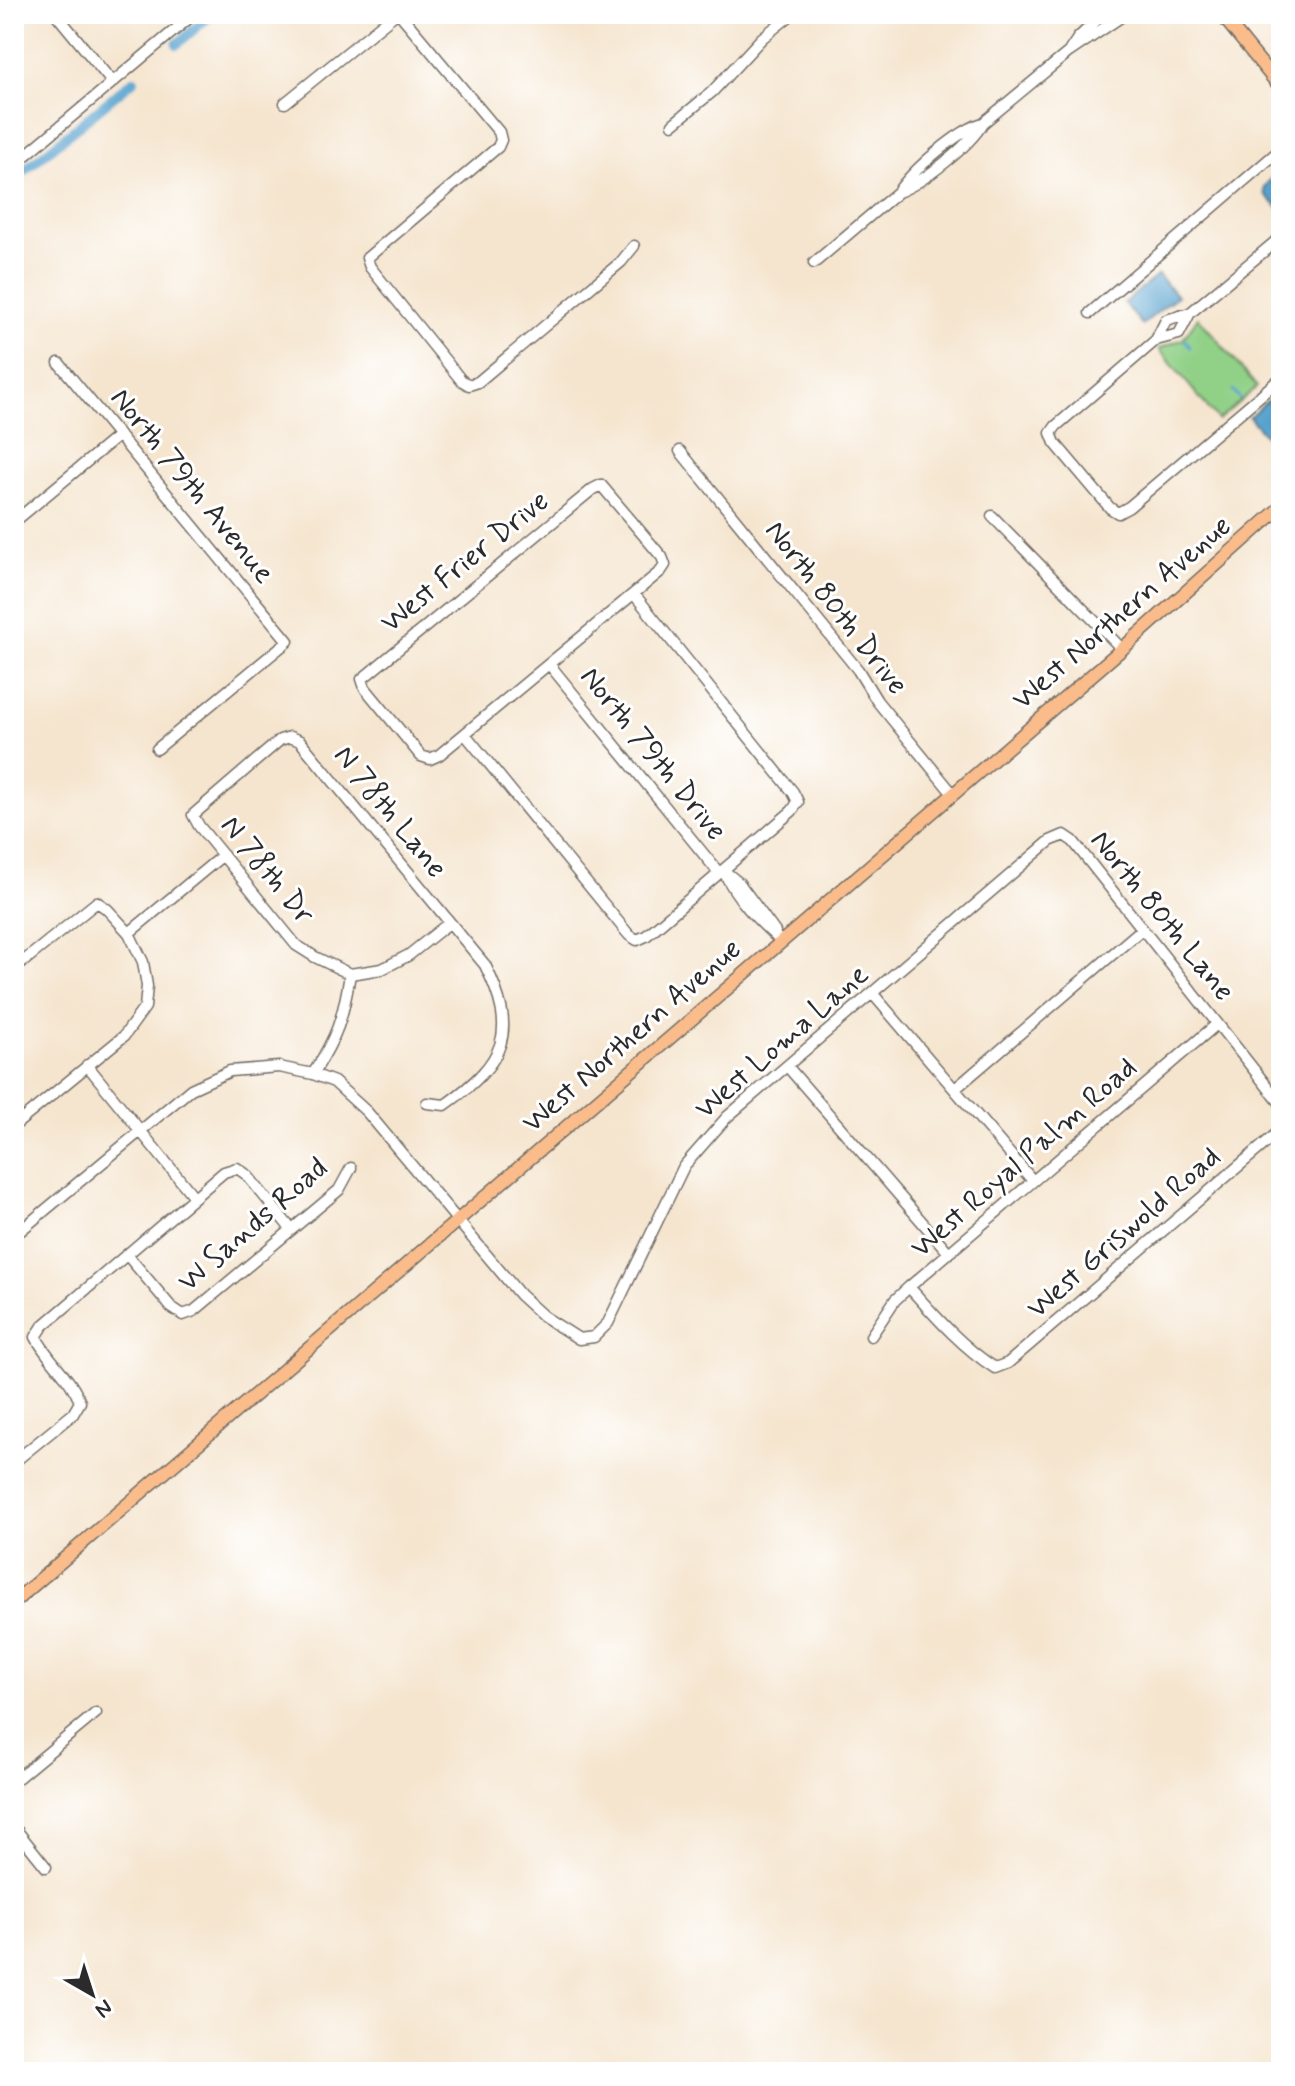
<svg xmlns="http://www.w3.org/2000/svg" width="1295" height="2086" viewBox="0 0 1295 2086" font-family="Mynerve,sans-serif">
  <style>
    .green { fill: #90d087; stroke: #5e7e59; stroke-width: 2 }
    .water { fill: #56a2ce; stroke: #40667c; stroke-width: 2 }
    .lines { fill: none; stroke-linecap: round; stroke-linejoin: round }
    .stream { stroke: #56a2ce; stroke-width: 3 }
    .canal { stroke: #56a2ce; stroke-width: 10 }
    .minor-casing { stroke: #726c64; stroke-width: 13 }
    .major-casing { stroke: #726c64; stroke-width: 15 }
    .minor { stroke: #fff; stroke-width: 10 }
    .major { stroke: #fabc8b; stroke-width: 12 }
    .labels { text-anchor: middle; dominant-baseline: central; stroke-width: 6; stroke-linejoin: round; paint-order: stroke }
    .street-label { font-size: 30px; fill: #2b2b2b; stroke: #fff }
  </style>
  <rect width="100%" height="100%" fill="#fff"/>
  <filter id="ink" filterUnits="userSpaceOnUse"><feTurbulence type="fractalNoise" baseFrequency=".0125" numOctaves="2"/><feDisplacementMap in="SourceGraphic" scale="16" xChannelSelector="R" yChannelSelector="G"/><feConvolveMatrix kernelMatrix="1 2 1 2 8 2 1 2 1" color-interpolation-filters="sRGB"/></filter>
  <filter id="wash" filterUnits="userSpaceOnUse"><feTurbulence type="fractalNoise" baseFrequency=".006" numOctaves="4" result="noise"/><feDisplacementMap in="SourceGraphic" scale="32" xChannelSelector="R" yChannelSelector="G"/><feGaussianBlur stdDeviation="1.8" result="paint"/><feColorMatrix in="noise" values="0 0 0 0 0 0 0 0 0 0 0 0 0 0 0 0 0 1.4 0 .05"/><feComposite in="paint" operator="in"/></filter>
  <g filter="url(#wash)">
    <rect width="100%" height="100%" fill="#f5e5cf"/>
    <path class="green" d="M1198,317L1257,387L1218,420L1159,349L1183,339Z"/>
    <path class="water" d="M1281,175V209L1280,210L1265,194L1264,187L1273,176Z
      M1158,275L1177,296L1142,325L1124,303Z
      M1268,400L1281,415L1279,451L1249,417Z"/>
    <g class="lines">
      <path class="stream" d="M1185,340L1190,347
        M1233,390L1240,399"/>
      <path class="canal" d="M177,44L212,14
        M14,179L134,80"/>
    </g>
  </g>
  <g filter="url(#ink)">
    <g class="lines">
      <defs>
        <path id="minor" d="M56,14L112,82
          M400,14L499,132L501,140L498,147L367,258L370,267L461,380L469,385L478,382L621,262L634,246
          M1070,50L1078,38L1103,14
          M285,103L395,14
          M673,124L712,92L762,38L792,14
          M14,165L194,14
          M898,192C924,182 968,147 983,123L1069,52L1125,14
          M1281,237L1190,313L1166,320L1156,340L1056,426L1051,433L1055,443L1110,508L1118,513L1129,507L1281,378
          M814,263L898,192C913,170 957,131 983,123
          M1090,313L1281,149
          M1156,340L1179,334L1190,313
          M59,363L288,641L157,749
          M680,451L858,670L877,701L953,794
          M601,485L662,557L665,565L661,571L439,755L430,759L421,756L365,688L362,679L593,489Z
          M992,516L1122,649
          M14,522L119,435
          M549,664L719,873
          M465,734L629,935L637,940L646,936L792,811L798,802L793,792L634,594
          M723,870C737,899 757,920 781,941
          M724,871L739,883L775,932
          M129,933L223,855
          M14,969L97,902L107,909L129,933L143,962L147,986L145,1007L124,1036L14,1126
          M350,974L315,957L296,945L199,826L193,815L280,740L290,737L300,741L485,965C519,1033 505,1062 445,1105L427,1103
          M350,974L382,969L409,955L449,923
          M873,994L1033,1181
          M87,1065L194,1197
          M787,1066L949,1253
          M313,1074C337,1036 343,1019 350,974
          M955,1089L1142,929
          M14,1236L191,1089L230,1071L279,1067L313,1074L334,1082L367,1112L520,1295L543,1316L579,1339L594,1337L608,1323L684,1166L727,1117L1050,841L1064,835L1073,841L1281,1104
          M128,1256L171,1307L183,1315L194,1311L339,1190L351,1168
          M909,1287C935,1316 962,1347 995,1368L1008,1363L1281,1130
          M871,1336L895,1300L909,1287L1217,1024
          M14,1462L73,1414L80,1402C71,1377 48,1361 36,1337L43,1326L224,1172L237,1168L247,1175L291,1229
          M14,1781L96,1713
          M14,1827L46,1867"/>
        <path id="major" d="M1221,14L1281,88
          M14,1602L1122,649L1281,507
          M14,2062L23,2072"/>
      </defs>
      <use href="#minor" class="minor-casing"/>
      <use href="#major" class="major-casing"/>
      <use href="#minor" class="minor"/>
      <use href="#major" class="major"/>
    </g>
  </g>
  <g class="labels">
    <g class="street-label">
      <text transform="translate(192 486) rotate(51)">North 79th Avenue</text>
      <text transform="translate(465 562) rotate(-39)">West Frier Drive</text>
      <text transform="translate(836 608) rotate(52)">North 80th Drive</text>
      <text transform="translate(1122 613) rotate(-41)">West Northern Avenue</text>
      <text transform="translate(653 754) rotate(51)">North 79th Drive</text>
      <text transform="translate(390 812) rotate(51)">N 78th Lane</text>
      <text transform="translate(267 870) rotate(51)">N 78th Dr</text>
      <text transform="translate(1162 916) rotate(51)">North 80th Lane</text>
      <text transform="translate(632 1036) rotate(-41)">West Northern Avenue</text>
      <text transform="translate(782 1042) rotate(-41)">West Loma Lane</text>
      <text transform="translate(1024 1158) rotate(-41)">West Royal Palm Road</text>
      <text transform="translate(253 1225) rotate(-41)">W Sands Road</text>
      <text transform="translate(1124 1233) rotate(-41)">West Griswold Road</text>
    </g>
  </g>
  <rect width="1295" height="2086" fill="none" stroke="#fff" stroke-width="48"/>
  <g transform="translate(92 1994) rotate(141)" stroke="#ffffff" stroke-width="6" paint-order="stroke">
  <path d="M0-6L14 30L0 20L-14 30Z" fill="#2b2b2b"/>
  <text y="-12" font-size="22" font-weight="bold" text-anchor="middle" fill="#2b2b2b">N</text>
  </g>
</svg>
